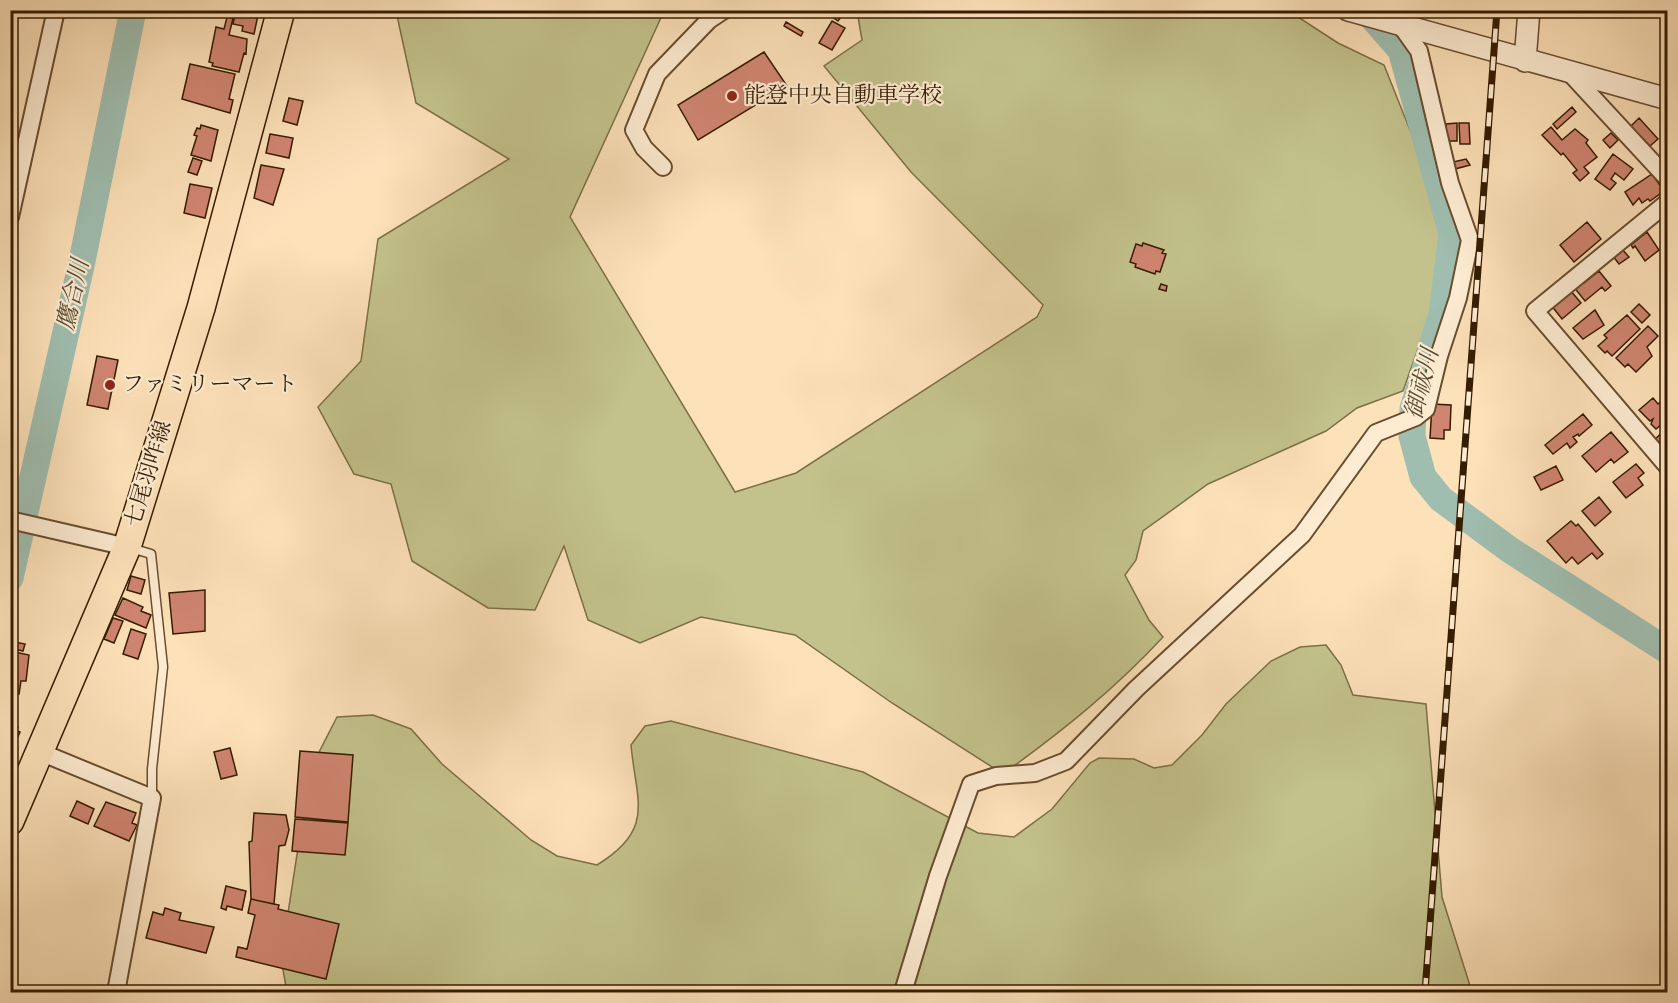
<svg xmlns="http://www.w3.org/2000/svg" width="1678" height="1003" viewBox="0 0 1678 1003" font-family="'IM FELL English','Noto Serif JP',serif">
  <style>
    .green { fill: #c3c28c; stroke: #7c6f46; stroke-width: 1.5 }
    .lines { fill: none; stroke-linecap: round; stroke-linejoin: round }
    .river { stroke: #9fbeb0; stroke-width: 27 }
    .building { fill: #d08571; stroke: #361c00; stroke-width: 1.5 }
    .service-casing { stroke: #684d2e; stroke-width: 11 }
    .minor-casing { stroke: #684d2e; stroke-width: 20 }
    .tertiary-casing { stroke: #684d2e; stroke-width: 24 }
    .primary-casing { stroke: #361c00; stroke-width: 30 }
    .service { stroke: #feecd2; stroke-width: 8 }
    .minor { stroke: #feecd2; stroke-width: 16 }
    .tertiary { stroke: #feecd2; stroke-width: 21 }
    .primary { stroke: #fde1b9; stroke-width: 27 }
    .rail-casing { stroke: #361c00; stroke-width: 7 }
    .rail { stroke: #feecd2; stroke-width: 4.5; stroke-dasharray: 14; stroke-linecap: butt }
    .poi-dot { fill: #8f2418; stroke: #feecd2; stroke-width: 2 }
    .labels { text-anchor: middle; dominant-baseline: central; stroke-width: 4.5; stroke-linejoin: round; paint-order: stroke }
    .poi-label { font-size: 22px; fill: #361c00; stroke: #feecd2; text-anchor: start }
    .street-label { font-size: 22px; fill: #361c00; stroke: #feecd2 }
    .water-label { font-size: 24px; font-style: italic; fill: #564d35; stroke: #feecd2 }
  </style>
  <rect width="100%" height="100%" fill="#fde1b9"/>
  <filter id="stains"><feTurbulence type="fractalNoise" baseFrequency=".00333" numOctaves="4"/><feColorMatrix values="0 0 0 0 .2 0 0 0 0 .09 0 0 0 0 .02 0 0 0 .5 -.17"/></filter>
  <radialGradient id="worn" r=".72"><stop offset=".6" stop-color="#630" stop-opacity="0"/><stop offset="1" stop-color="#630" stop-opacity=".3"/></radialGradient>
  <path class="green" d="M1244,10L1254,14L1295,15L1338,43L1384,65L1426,170L1442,239L1436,298L1403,391L1357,408L1326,431L1208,484L1143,531L1136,560L1125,575L1149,620L1163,637C1114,690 1061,732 1003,774L892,703L795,635L701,617L640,643L588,620L564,546L535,610L488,608L412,561L391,484L354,474L318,407L361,361L378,239L509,159L416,103L396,11H664L570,217L735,492L796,473L1037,317L1043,305L911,172L824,66L862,40L857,11Z
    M1326,645L1341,665L1353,695L1426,704L1442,897L1472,992H287L281,959L298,848L314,762L337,717L373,715L411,729L442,764L531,840L557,856L597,865C656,829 636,801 631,745L645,726L671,721L863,772L978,833L1014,837L1052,809L1090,763L1099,758L1134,759L1154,768L1172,765L1202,735L1226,704L1271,661L1300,647Z"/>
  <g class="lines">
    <path class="river" d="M1366,10L1401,50L1452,234L1442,314L1413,409L1412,436L1423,477L1441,499L1510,550L1668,651
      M10,578L81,266L133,10"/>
  </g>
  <path class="building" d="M236,10L258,15L254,34L242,31L243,26L233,24Z
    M822,10H846L838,21Z
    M227,17L233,18L229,35L247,39L246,54L244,53L239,72L212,66L213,63L209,62L216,27L224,29Z
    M832,21L845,28L832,50L819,43Z
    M786,22L803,32L801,36L784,26Z
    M764,52L787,86L698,140L678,105Z
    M190,64L235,74L229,99L233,100L230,113L182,99Z
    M289,98L303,101L297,125L283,121Z
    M1572,107L1576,112L1557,129L1553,124Z
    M1639,118L1658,139L1650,146L1630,127Z
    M1457,123V141H1446V124Z
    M1459,123H1469L1470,144H1460Z
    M201,125L218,130L211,161L191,155L197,136L194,135L197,128L200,129Z
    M1551,127L1562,140L1575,129L1588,140L1586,143L1597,157L1584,167L1589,173L1580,181L1573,173L1577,170L1563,153L1561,155L1542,135Z
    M1611,133L1618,140L1610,148L1603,140Z
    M270,134L293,138L289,158L266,153Z
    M1613,154L1633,169L1624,180L1615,173L1611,179L1616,183L1610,190L1595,179Z
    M193,158L202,161L197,175L188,172Z
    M1466,159L1470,165L1455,169L1453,162Z
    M261,165L284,169L273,205L254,198Z
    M1652,174L1664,191L1650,201L1648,199L1642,203L1639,198L1633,205L1625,192Z
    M190,184L212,188L205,218L184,213Z
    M1587,222L1601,239L1574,262L1560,245Z
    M1647,232L1659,250L1645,261L1635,246L1633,248L1631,245Z
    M1143,243L1164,250L1162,253L1166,254L1160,272L1156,271L1155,274L1135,267L1136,264L1130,262L1136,244L1142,246Z
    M1621,248L1629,257L1619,264L1612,255Z
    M1599,271L1611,286L1605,291L1602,287L1585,301L1573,286L1582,280L1584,283Z
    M1161,284L1167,286L1166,291L1159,289Z
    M1570,290L1581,303L1562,319L1551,305Z
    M1639,304L1650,315L1642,323L1631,312Z
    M1595,310L1604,325L1583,339L1573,328Z
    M1627,315L1640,329L1612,356L1607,351L1605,353L1598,346L1607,338L1604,335Z
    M1648,326L1658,336L1647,347L1652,356L1636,372L1628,364L1625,367L1616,358Z
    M97,356L118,360L108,409L87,405Z
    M1666,397L1668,419L1656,429L1651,424L1653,419L1650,421L1639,410L1653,398L1658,404Z
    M1432,404L1451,405L1450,430H1444V439L1430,438Z
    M1583,414L1592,425L1579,436L1578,434L1573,437L1577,442L1570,448L1567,443L1553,454L1545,445Z
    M1668,427V449L1663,454L1653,441Z
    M1611,432L1628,452L1614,463L1611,459L1596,472L1582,456Z
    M1636,464L1644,473L1638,478L1643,485L1626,498L1613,482Z
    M1556,466L1563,480L1541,490L1534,477Z
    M1599,497L1611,512L1595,526L1582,511Z
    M1571,521L1576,526L1578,524L1603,554L1597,559L1592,553L1578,564L1572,557L1566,563L1547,541Z
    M131,576L145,580L141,594L127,590Z
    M205,590V631L173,634L169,593Z
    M123,598L143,607L141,611L151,615L146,628L115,615Z
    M113,618L123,621L114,643L104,639Z
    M131,629L146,634L138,659L123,654Z
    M10,641L25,644L23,651L10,648Z
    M10,651L29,655L26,681H21L19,694L16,693L15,696L11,695Z
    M10,723L18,727L16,730L20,732L10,754Z
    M230,748L237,775L221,779L214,752Z
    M300,751L353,755L348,822L295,817Z
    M10,763L18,766L10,783Z
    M77,801L94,809L88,824L70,816Z
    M106,802L136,813L132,823L137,825L129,841L94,826Z
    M254,813L286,815L289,830L285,845L279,846L274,904L251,899L249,842L252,841Z
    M295,819L348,823L345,855L292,851Z
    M226,886L246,891L242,910L227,906L226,910L221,908Z
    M251,899L279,905L278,909L339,924L326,979L236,957L238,947L247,949L255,915L248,913Z
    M165,908L181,913L179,920L214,927L206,953L146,938L153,912L163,915Z"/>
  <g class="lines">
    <defs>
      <path id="service" d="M131,548L151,554L163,667L152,769V798"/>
      <path id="minor" d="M1569,72L1668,179
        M663,167L644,148L634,130L657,74L709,20L724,10
        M1668,202L1535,311L1668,467
        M10,217L56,10
        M10,520L127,547
        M40,752L152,798L116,992
        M903,992L938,876L971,784L996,776L1035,773L1066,761L1136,689L1302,535L1376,433L1416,417L1426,409L1439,356L1458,298L1470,240L1450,183L1419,51L1397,20"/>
      <path id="tertiary" d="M1348,10L1668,99
        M1525,61L1529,10"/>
      <path id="primary" d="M10,821L127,547L201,308L281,10"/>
    </defs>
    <use href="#service" class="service-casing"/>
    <use href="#minor" class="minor-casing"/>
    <use href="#tertiary" class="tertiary-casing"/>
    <use href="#primary" class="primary-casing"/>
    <use href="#service" class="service"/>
    <use href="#minor" class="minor"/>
    <use href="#tertiary" class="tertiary"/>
    <use href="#primary" class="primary"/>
    <defs>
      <path id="rail" d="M1425,992L1497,10"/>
    </defs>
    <use href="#rail" class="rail-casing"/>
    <use href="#rail" class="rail"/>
  </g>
  <g class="poi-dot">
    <circle cx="732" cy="96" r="6"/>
    <circle cx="110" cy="385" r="6"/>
  </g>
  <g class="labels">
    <g class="poi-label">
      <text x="744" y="96">能登中央自動車学校</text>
      <text x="122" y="385">ファミリーマート</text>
    </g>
    <g class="street-label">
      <text transform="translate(149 474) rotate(-73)">七尾羽咋線</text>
    </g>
    <g class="water-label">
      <text transform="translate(74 295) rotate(-77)">鷹合川</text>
      <text transform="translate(1423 384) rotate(-76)">御祓川</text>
    </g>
  </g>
  <rect width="1678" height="1003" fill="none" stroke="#fde1b9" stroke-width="36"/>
  <rect x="12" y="12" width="1654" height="979" fill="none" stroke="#361c00" stroke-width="3"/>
  <rect x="18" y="18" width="1642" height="967" fill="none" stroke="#361c00" stroke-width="1.5"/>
  <rect width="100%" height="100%" filter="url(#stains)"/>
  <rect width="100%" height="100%" fill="url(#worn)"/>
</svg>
